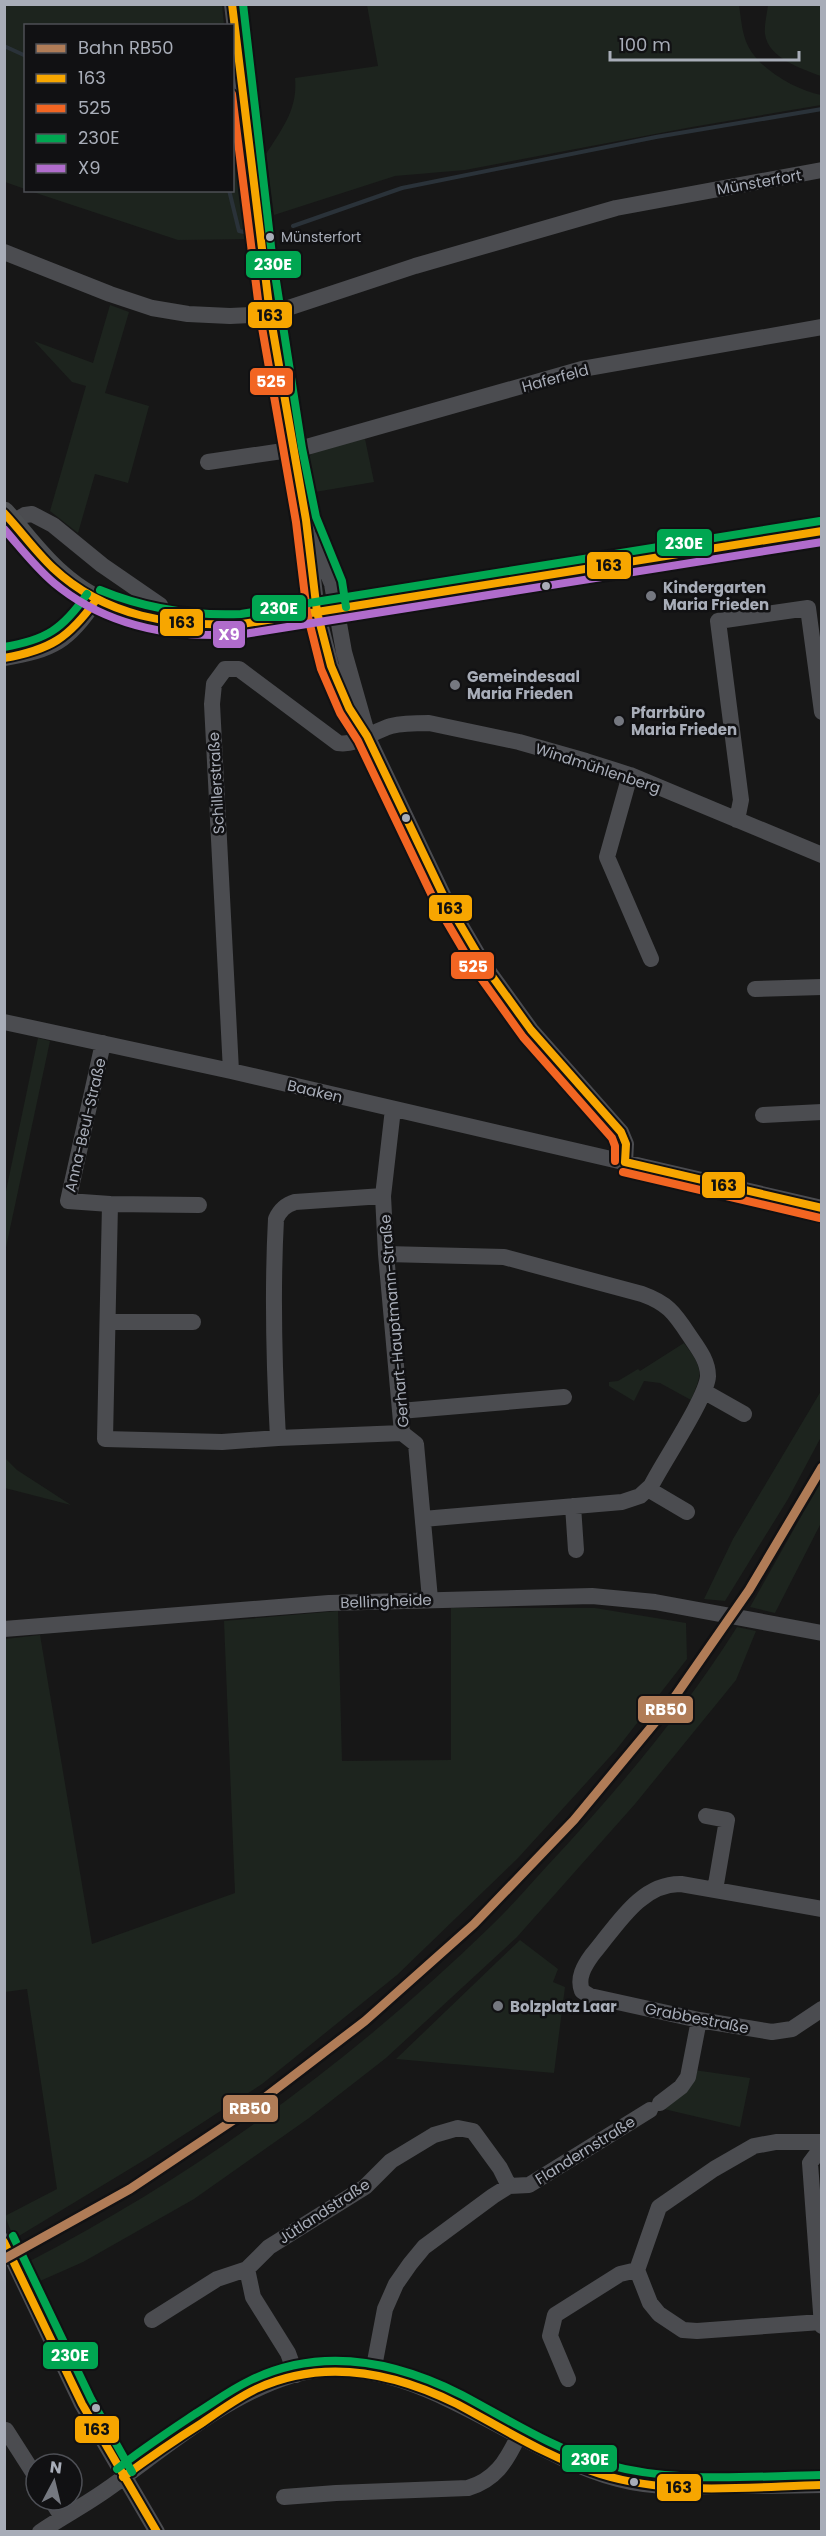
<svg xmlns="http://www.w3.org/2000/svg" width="826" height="2536" viewBox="0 0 826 2536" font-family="Poppins,sans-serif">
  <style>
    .green { fill: #1d241e }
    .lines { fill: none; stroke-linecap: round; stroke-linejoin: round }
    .stream { stroke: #2a3239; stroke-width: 4 }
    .minor { stroke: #4b4c50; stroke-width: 16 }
    .major { stroke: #4d4f52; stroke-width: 21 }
    .bus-1-casing { stroke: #111113; stroke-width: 12 }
    .bus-2-casing { stroke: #111113; stroke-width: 12 }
    .bus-3-casing { stroke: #111113; stroke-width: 12 }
    .bus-4-casing { stroke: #111113; stroke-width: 12 }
    .bus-1 { stroke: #f7a600; stroke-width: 8 }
    .bus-2 { stroke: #f26522; stroke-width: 8 }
    .bus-3 { stroke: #00a651; stroke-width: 8 }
    .bus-4 { stroke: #b06ccc; stroke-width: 8 }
    .rail-1-casing { stroke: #111113; stroke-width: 14 }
    .rail-1 { stroke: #b07c57; stroke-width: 9 }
    .bus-dot { fill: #a8adb8; stroke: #111113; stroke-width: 2 }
    .poi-dot { fill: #757880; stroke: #111113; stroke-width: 2 }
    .labels { text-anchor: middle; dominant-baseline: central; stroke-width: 5; stroke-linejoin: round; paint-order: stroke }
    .bus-label { font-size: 14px; fill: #a8adb8; stroke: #111113; text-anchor: start }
    .street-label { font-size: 15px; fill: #a8adb8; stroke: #111113 }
    .poi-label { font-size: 15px; font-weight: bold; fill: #a8adb8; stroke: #111113; text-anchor: start }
    .line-badge { stroke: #111113; stroke-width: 2 }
    .badge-label { font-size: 16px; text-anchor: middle; font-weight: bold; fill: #fff }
    .pale-badge-label { font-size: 16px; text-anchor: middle; font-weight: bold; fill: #111 }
  </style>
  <rect width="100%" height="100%" fill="#171717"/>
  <path class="green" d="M5,4L222,5L224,25L26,26L25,189L5,182Z
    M367,5H739C741,18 742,34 748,46C760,70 796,90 821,95V105L692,127L465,170L395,176L274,215L266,154C282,129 298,109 295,78L378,66Z
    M768,5H821V76C802,69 768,58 765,34C764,25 767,14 768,5Z
    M233,98L249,239L178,240L30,191L232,190Z
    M110,305L129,312L105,393L149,406L128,483L95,474L78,533L50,511L86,386L72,382L34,341L93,363Z
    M365,439L374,482L315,492L308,459L313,451Z
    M38,1038L50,1041L5,1252V1196Z
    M684,1343C703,1368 703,1372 691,1400L660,1383L644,1381L634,1401L609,1386V1382L618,1381L638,1369L640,1371Z
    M821,1391V1437L788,1499L725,1601L704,1599L733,1539Z
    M4,1457L17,1470L71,1505L5,1488Z
    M821,1481V1523L775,1613L750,1607Z
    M451,1608H595L686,1623L687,1659L616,1750L518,1858L397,1975L262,2084L151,2156L14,2239L5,2216L57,2189L27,1989L5,1992V1639L40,1635L92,1944L235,1893L224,1621L338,1611L342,1761L451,1760Z
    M737,1627L756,1631L736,1680L635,1804L517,1937L386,2058L309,2118L194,2199L83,2262L40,2281L28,2262C198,2174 356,2058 492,1925C516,1902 538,1875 561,1851C626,1780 686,1708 737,1627Z
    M520,1940L558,1969L553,1982L565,1987L554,2073L396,2059Z
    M694,2070L750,2078L740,2127L664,2109Z"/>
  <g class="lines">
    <path class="stream" d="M4,46L26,56
      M229,190L239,231L244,232
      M293,226L402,188L656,137L822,109"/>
    <path class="minor" d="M232,4L270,314L306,520L317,612L331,666L349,708L367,736L444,897L484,965L531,1030L621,1132L626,1144L625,1162
      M4,252L110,294L152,308L188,314L230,316L270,314L415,266L616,208L822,170
      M208,462L303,448L582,369L822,327
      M13,522L25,515L32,514L53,525L102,565L160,605L169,623
      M314,540L332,584L344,652L365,726
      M4,658C53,650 69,641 96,600
      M630,775L607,857L651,959
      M737,820L741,800L718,621L808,608L822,712
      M755,989L822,987
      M4,1022L231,1071L822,1208
      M103,1043L68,1201L110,1204L105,1439L222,1442L278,1438
      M231,1071L212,704L214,684L225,669H239L338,743C357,746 373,731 391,726C403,723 416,723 429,723L519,742L586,761L630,775L822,855
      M393,1109L383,1196L386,1254L402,1433L416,1444L430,1599
      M763,1115L822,1112
      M383,1196L295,1202C285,1205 280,1210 276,1219C272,1293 274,1364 278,1438L402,1433
      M110,1204L199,1205
      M386,1254L504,1257L642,1294C667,1303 674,1312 689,1335C697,1347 708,1360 708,1376C707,1397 663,1462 651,1486L640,1496L622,1502L423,1519
      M108,1322H193
      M705,1392L744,1414
      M400,1411L564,1397
      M648,1489L687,1512
      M573,1506L576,1550
      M4,1629L329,1603L592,1596L655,1602L822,1633
      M706,1816L727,1820L715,1890
      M822,1909L681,1884C640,1883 616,1927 592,1955C584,1966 577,1978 582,1991L590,1996L699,2020L772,2032L792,2029L822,2009
      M660,2103L681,2087L688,2077L699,2020
      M822,2147L810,2163L822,2326
      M4,2241L82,2404L157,2532
      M247,2269L253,2297L288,2353L296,2375
      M152,2320L217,2279L247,2269L269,2247L365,2187L391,2161L434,2135L458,2128L473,2131L500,2168L509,2186
      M821,2322L697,2331L683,2330L659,2314L650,2303L637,2270L659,2207L714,2169L754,2146L776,2142H822
      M373,2372L385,2309L396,2284L410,2264L424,2247L493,2196L509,2186L529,2185L650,2110
      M568,2379L550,2336L555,2315L620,2274L637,2270
      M6,2430L36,2477
      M284,2497L336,2493L468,2488C495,2480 506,2462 518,2437
      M51,2500L62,2517
      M40,2532C62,2517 87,2504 109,2488C165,2448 226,2395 293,2375C406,2342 514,2452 618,2479C652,2488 687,2487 722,2486C755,2486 788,2486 822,2485"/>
    <path class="major" d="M4,512C23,533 39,556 60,574C110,619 177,629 242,624L822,531"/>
    <defs>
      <path id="bus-1" d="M232,4L270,314L306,520L317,612L331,666L349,708L367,736L444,897L484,965L531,1030L621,1132L626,1144L625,1162
        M4,513C21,531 35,551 53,568C105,617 173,627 242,624L822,531
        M4,658C50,650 69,638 96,600
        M625,1162L822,1208
        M4,2242L82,2404L157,2532
        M123,2477C149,2458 175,2440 202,2423C219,2411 237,2398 256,2389C323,2358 393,2372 457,2404C504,2429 549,2458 600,2474C671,2496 748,2487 822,2485"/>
      <path id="bus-2" d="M232,94L260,316L296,522L307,613L321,669L340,713L358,741L435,902L475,970L523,1037L612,1138L615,1146V1161
        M623,1172L820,1218"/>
      <path id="bus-3" d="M243,4L272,255L302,448L316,517L342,581L346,607
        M100,590C146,609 191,616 241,614L820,521
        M4,647C46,640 63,629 87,594
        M13,2236L91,2399L132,2472
        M117,2469C142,2449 168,2432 195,2414C213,2403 230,2390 249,2381C320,2346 395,2361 462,2395C509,2420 554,2449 605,2464C675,2484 749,2476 822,2475"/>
      <path id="bus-4" d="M4,529C20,547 35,567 54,583C108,628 175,639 244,634L822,542"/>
    </defs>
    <use href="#bus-1" class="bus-1-casing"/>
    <use href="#bus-2" class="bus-2-casing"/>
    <use href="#bus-3" class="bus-3-casing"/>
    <use href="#bus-4" class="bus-4-casing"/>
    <use href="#bus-1" class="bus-1"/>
    <use href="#bus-2" class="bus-2"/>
    <use href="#bus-3" class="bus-3"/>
    <use href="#bus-4" class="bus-4"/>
    <defs>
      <path id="rail-1" d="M4,2259L130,2189L250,2109L365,2021L474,1924L574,1820L667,1708L749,1590L822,1467"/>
    </defs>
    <use href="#rail-1" class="rail-1-casing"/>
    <use href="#rail-1" class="rail-1"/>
  </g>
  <g class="bus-dot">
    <circle cx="270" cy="237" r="5"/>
    <circle cx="546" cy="586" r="5"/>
    <circle cx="406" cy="818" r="5"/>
    <circle cx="96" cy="2408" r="5"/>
    <circle cx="634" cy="2482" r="5"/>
  </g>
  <g class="poi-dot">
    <circle cx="651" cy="596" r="6"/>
    <circle cx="455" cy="685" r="6"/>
    <circle cx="619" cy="721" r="6"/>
    <circle cx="498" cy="2006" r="6"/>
  </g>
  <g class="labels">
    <g class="bus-label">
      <text x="281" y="237">Münsterfort</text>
    </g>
    <g class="street-label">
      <text transform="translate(759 182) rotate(-10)">Münsterfort</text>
      <text transform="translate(555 378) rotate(-15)">Haferfeld</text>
      <text transform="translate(598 768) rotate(18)">Windmühlenberg</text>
      <text transform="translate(216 783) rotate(-93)">Schillerstraße</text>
      <text transform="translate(315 1091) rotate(13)">Baaken</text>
      <text transform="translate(85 1125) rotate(-77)">Anna-Beul-Straße</text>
      <text transform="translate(394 1321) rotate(-95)">Gerhart-Hauptmann-Straße</text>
      <text transform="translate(386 1601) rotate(-2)">Bellingheide</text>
      <text transform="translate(697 2018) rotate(11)">Grabbestraße</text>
      <text transform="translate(585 2150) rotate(-32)">Flandernstraße</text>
      <text transform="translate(324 2211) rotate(-33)">Jütlandstraße</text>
    </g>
    <g class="poi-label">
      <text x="663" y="587">Kindergarten<tspan x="663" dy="17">Maria Frieden</tspan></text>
      <text x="467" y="676">Gemeindesaal<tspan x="467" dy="17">Maria Frieden</tspan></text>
      <text x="631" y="712">Pfarrbüro<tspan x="631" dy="17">Maria Frieden</tspan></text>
      <text x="510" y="2006">Bolzplatz Laar</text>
    </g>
  </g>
  <g class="line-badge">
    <rect x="245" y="250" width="57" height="29" rx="6" fill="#00a651"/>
    <rect x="247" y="301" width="46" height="28" rx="6" fill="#f7a600"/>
    <rect x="249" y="367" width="45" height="29" rx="6" fill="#f26522"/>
    <rect x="656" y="528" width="57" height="29" rx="6" fill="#00a651"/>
    <rect x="586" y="551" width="46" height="29" rx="6" fill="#f7a600"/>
    <rect x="251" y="594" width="56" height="28" rx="6" fill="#00a651"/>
    <rect x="159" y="608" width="45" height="29" rx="6" fill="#f7a600"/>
    <rect x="212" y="620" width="34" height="29" rx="6" fill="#b06ccc"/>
    <rect x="428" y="894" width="45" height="28" rx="6" fill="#f7a600"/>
    <rect x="450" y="951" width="45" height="29" rx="6" fill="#f26522"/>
    <rect x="701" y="1171" width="45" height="28" rx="6" fill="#f7a600"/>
    <rect x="637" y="1695" width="57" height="29" rx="6" fill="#b07c57"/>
    <rect x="222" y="2094" width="57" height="29" rx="6" fill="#b07c57"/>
    <rect x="42" y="2341" width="57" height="29" rx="6" fill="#00a651"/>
    <rect x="74" y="2415" width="46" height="29" rx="6" fill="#f7a600"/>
    <rect x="561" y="2444" width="57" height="29" rx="6" fill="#00a651"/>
    <rect x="656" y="2473" width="46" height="29" rx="6" fill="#f7a600"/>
  </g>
  <g class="badge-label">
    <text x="273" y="270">230E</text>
    <text x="271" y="387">525</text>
    <text x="684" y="549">230E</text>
    <text x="279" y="614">230E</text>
    <text x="229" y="640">X9</text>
    <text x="473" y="972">525</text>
    <text x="666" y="1715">RB50</text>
    <text x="250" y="2114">RB50</text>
    <text x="70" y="2361">230E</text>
    <text x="590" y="2465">230E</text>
  </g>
  <g class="pale-badge-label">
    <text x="270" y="321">163</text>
    <text x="609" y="571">163</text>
    <text x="182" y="628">163</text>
    <text x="450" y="914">163</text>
    <text x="724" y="1191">163</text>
    <text x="97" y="2435">163</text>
    <text x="679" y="2493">163</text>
  </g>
  <rect width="826" height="2536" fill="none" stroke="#a8adb8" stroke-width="12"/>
  <rect x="24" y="24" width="210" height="168" fill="#111113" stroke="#4d4f55" stroke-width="1.5"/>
  <rect x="36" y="44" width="30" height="9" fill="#b07c57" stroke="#4d4f55" stroke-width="1.5"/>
  <text x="78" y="54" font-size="18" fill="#a8adb8">Bahn RB50</text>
  <rect x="36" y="74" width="30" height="9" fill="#f7a600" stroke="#4d4f55" stroke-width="1.5"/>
  <text x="78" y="84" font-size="18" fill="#a8adb8">163</text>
  <rect x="36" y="104" width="30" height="9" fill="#f26522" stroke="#4d4f55" stroke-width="1.5"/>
  <text x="78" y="114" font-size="18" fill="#a8adb8">525</text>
  <rect x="36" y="134" width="30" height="9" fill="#00a651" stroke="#4d4f55" stroke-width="1.5"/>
  <text x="78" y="144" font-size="18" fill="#a8adb8">230E</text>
  <rect x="36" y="164" width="30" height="9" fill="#b06ccc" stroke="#4d4f55" stroke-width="1.5"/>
  <text x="78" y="174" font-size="18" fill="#a8adb8">X9</text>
  <g transform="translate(54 2482) rotate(7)"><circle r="28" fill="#111113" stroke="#4d4f55" stroke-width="1.5"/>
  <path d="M0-4.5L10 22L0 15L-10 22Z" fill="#757880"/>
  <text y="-9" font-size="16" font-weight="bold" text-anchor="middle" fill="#a8adb8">N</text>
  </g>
  <path d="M610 51v9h189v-9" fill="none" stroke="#a8adb8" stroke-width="3"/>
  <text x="619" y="51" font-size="18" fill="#a8adb8" stroke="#111113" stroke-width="4.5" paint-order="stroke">100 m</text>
</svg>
